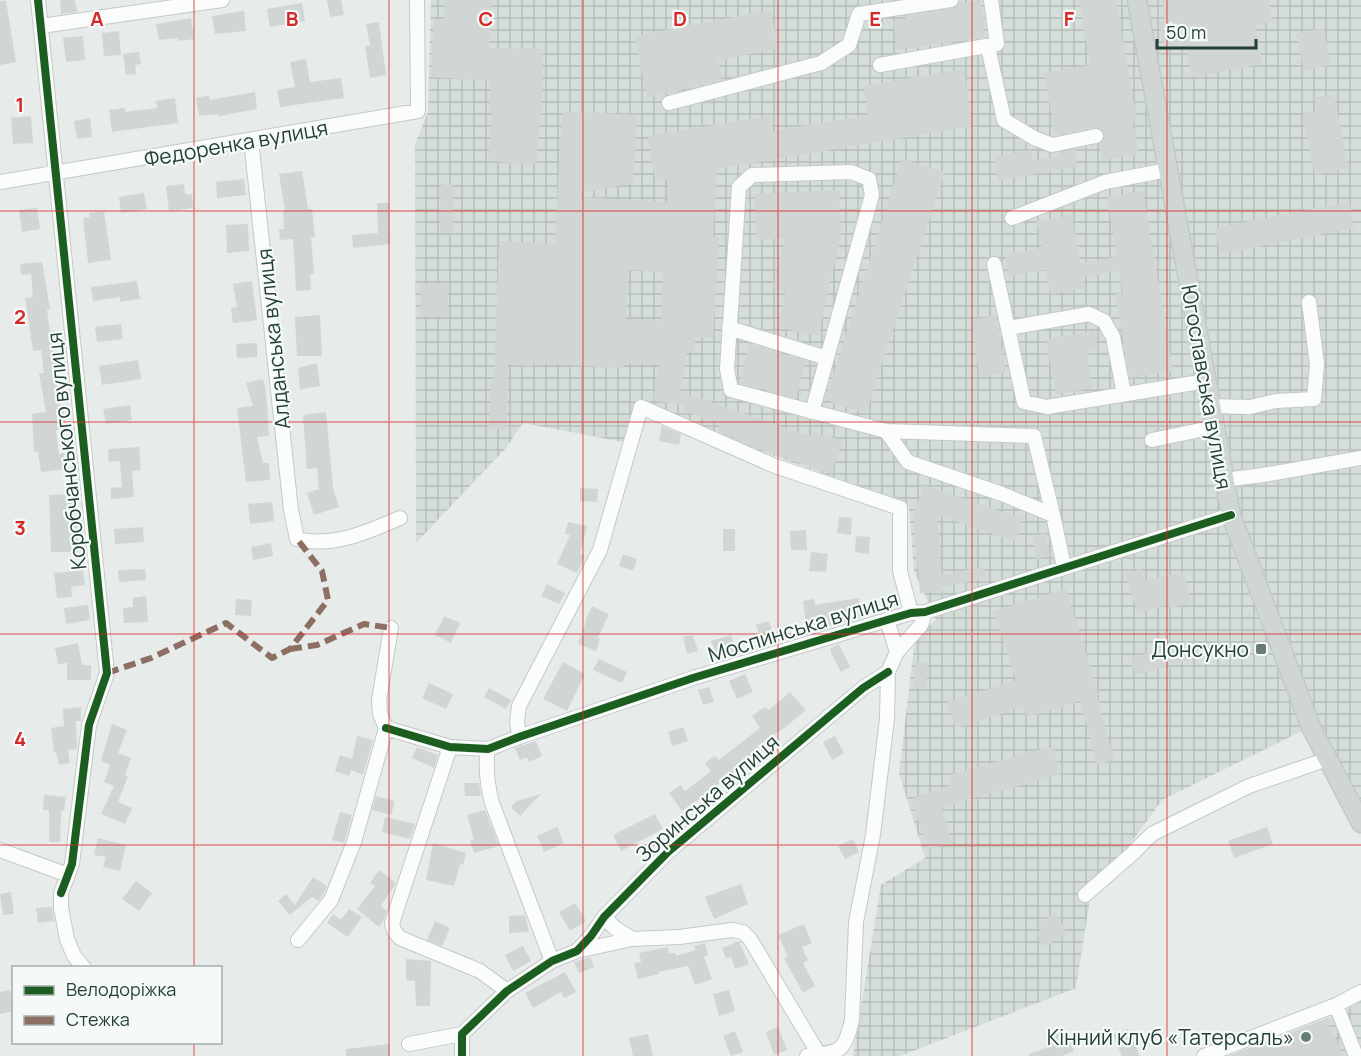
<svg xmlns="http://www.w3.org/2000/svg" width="1361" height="1056" viewBox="0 0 1361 1056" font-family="Manrope,sans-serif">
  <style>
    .industrial { fill: url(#industrial-grid) }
    .building { fill: #d1d5d3; fill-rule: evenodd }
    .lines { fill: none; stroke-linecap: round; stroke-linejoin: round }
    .minor-casing { stroke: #c4c9c7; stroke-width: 16 }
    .major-casing { stroke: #c2cac8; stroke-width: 21 }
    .minor { stroke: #fbfcfc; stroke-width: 14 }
    .major { stroke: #cfd6d4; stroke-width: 18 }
    .quiet { stroke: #8d6e63; stroke-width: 6; stroke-dasharray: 12 6; stroke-linecap: butt }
    .cycleway-casing { stroke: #f5faf8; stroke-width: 11 }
    .cycleway { stroke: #1b5e20; stroke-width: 8 }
    .grid { fill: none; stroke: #d62828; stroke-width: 1.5; stroke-opacity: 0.55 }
    .poi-dot { fill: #687c76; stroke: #f5faf8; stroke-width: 2 }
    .labels { text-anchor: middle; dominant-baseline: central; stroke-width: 4.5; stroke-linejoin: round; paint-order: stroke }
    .street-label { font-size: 21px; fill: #243f37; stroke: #f5faf8 }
    .poi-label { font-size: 21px; fill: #243f37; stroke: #f5faf8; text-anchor: end }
    .grid-label { font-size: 20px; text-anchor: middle; font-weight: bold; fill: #d62828; stroke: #f5faf8; stroke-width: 4.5; stroke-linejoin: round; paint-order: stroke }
  </style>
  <defs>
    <pattern id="industrial-grid" width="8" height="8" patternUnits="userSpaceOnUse" patternTransform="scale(1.5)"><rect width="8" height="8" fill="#d5ddd9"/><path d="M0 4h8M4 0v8" fill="none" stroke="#b7bfbb"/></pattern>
  </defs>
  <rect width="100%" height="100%" fill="#e7ecea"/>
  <path class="industrial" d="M431,0H1130L1224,517L1304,730L1162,800L1090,899L1076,988L900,1056H853L881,885L925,858L899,773L915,639L936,620L914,571L909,507L877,493L716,435L667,412L636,400L623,442L523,423L506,448L416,543L415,144L428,112Z
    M1144,0H1361V807L1317,725L1237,513Z
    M1361,1001V1056H1229L1335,1015Z"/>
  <path class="building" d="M60,0H75L77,12L61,14Z
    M327,0H341L344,15L330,17Z
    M445,0H492L489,48L543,49L542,114H540L536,165L488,161L492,113H489L490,81L431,77L434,19L444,20Z
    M1079,0H1116L1137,122L1133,123L1139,154L1102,160L1099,144L1104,139L1105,135L1098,127L1055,135L1044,73L1090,65Z
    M1161,0H1269L1273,22L1255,25L1262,64L1192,77L1186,47L1165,51L1159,21L1165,20Z
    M0,1H6L16,62L0,65Z
    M981,1L985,37L897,50L893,21L906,20L905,16L952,9L959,3Z
    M302,3L305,21L270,27L267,9Z
    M771,10L778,49L718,60L722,80L647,98L635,36Z
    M244,11L246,31L215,34L212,16Z
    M191,18L194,39L179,41L178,38L159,40L156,24Z
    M379,22L386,75L370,78L365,46H370L366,24Z
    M1323,28L1331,65L1304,71L1296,34Z
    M119,31L121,55L104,56L102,33Z
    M83,36L85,60L66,62L63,38Z
    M139,52L141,64L135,65L136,74L126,75L123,54Z
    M306,59L310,82L341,78L344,98L280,107L277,90L295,87L290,62Z
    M964,69L973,126L717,169L713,237H719L713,338L695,337L694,351H687L680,391L811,437L813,431L843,441L831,474L751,446L718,431L720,424L683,411L685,406L653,400L659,365L623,363V368L533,363V366L508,365L506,430L489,429L491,382H494L499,241L555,244L562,111L637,115L633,183L579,193V197L667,202L668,178L655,180L648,136L770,116L773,131L868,115L863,86ZM628,270L663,272L661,321L626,319Z
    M255,92L257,109L219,116L218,114L199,116L196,98L209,95L210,100Z
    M1334,94L1348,168L1315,175L1303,114L1317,111L1314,98Z
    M175,98L178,123L112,132L109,110L125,108V112L157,108L156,101Z
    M31,116L33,143L13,144L11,118Z
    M90,118L92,137L77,139L74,121Z
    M1075,149L1078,166L998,181L994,157L1031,150L1033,161L1058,156V153Z
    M902,159L945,172L866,413L825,400Z
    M302,171L308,209H312L315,237H311L314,274L310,275L311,290L296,291L293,239L280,240L279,229H284L283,211H285L279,174Z
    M244,179L246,195L217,198L216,182Z
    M184,184L185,194H192L193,208L169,211L166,186Z
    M441,184H453V233H440Z
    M839,190L841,235L818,336L778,327L786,291L773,288L785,238L757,240L754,194Z
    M1143,191L1173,371L1130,378L1115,294L1123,293L1119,271L1082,277L1084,289L1050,294L1046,270L1008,276L1005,254L1042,248L1037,221L1072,215L1080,263L1117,257L1107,197Z
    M144,193L147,209L121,213L119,197Z
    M1349,202L1354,228L1220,254L1215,228Z
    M377,203H389L390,244L353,248L352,235L378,233Z
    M37,208L40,229L22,232L19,210Z
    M104,211L111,260L88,263L83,218L90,217L89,213Z
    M248,224L249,251L227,253L226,225Z
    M42,262L50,309L47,310L50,331L55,330L57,348L54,349L56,366H53L61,411H64L66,430H56L59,454L64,453L66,469L41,472L38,451L34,452L32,414L46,412L39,373H44L41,350L33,351L25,298L33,297L31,274L21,275L20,264Z
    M137,281L140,299L120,302V297L93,301L91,287Z
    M252,281L257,320L233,323L231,308L237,307L233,284Z
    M448,283V317H421V284Z
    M320,315L322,356H297L295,317Z
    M996,316L1006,373L980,377L971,320Z
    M121,324L123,339L97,342L95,327Z
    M1094,331L1098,350L1087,352L1092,388L1056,394L1046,339Z
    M257,343V357L237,358L236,344Z
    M749,344L806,361L796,398L739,383Z
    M138,360L141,379L102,385L99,366Z
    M317,363L320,386L300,389L298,368Z
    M263,379L266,390L269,436L257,437L263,463H269L270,480L246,482L237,408L253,406L246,383Z
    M130,405L132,420L106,424L103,409Z
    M326,412L333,488L339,507L314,515L307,493L319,489L317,468L307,469L303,415Z
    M662,426L681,434L679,445L659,441Z
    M139,447L141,470L132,471L134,497L111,499V488L122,487L120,461L109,462L108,449Z
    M924,485L1023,519L1015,542L937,515L942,575L984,567L986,578L943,587V591L920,593L913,514Z
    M580,488L598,489L597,502L580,501Z
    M73,494L74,522L77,521L78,534V552H51L49,495Z
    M272,502L274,521L250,524L248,504Z
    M839,517L852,518L851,535L837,533Z
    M568,522L587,526L580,554L585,556L577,573L557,564L570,535L565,534Z
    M143,527L144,542L115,544L114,529Z
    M723,529H735V551H723Z
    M806,530L807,550H791L790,531Z
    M1045,533L1050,556L1037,559L1032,536Z
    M856,536L870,537L869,554L855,552Z
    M271,543L273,556L253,560L251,547Z
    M811,552L828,554L826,572L809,571Z
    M623,554L637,559L633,571L619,566Z
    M145,569L146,580L119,582L118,570Z
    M1141,569L1145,581L1184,572L1191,603L1170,608L1169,604L1138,614L1125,573Z
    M83,570L85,585L71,587L72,597L57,598L54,573Z
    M547,584L565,593L559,604L541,596Z
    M1066,589L1099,695L1097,696L1114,760L1097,765L1080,701L1027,717L1024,707L955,728L947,702L1016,681L994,611Z
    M146,596L148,622L124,623L123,608L133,607V598Z
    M859,598L861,618L807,632L803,601L814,599L815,605Z
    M236,599L252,600L251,616L235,615Z
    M88,605L90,620L66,624L64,608Z
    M592,606L609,614L598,638L600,639L596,651L578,644L587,619L586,618Z
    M444,616L460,623L451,643L435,635Z
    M769,621L775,640L762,644L756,625Z
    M693,635L698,651L687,654L683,637Z
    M731,635L737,654L719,659L711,641Z
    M1188,641L1193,659L1135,675L1131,658Z
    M78,643L82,665H91V680H67V663L58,664L55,648Z
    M839,644L850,667L841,672L831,652V648Z
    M599,659L627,672L622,683L593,670Z
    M563,662L585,674L567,711L543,699Z
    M916,662L928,663L926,689L913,687Z
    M745,674L753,692L737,699L729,681Z
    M429,683L453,694L446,709L422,698Z
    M709,687L714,702L703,705L698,690Z
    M489,688L511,700L506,709L484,697Z
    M790,692L806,710L783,729L757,746L761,752L711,790L712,791L703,798L702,797L682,811L669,793L681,785L685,791L711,771L705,763L715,756L719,760L760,728L752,716L763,708H767L769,710Z
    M81,707V721H76L77,749L68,750L70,763L59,765L56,752H54L51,728L64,726L63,709Z
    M112,724L127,730L118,753L131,758L125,775L128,776L118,802L132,808L125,824L101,814L114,786L104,782L110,765L101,761Z
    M683,727L688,741L672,746L668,732Z
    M357,736L373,740L363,775L351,770L349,776L335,771L340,755L352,759Z
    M835,736L844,753L832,760L823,742Z
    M536,741L542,756L529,762L527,757L520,760L515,748Z
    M1053,746L1061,774L941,807L952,842L928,850L911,799L952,785L949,775Z
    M417,747L438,755L434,768L412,758Z
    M464,783H479L481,796H465Z
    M541,794L520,816L511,807L517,801Z
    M44,795L66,797L64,811H61L60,842H49V810H43Z
    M376,796L395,801L391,815L372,810Z
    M485,810L499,846L474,853L470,841L474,840L467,815Z
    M340,812L352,815L344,843L332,840Z
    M655,814L663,829L621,851L613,835Z
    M385,817L415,824L410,839L382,832Z
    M557,827L564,843L544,852L537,836Z
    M1267,827L1273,844L1234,858L1228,841Z
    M98,838L126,845L120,871L103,867L106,857L94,855Z
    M853,839L859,852L845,859L838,846Z
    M433,843L466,853L463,865L460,864L454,886L426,880Z
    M379,870L396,883L381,906L387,911L383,921L379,927L357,909L375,886L370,883Z
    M313,877L327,886L323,895L318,901L312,897L290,915L278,901L286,894L295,905Z
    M136,881L152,893L139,911L122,899Z
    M741,884L748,904L714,919L705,897Z
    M11,892L14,914L3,915L0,894Z
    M575,903L586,921L570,931L559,912Z
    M52,907L54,921L38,923L36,908Z
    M349,909L362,917L348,937L327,923L333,914L341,920Z
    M1055,913L1067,934L1044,947L1036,933L1041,929L1038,923Z
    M525,915L529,932L509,933V916Z
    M435,921L450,928L442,946L427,940Z
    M804,924L812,943L802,947L808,960L803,963L815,986L803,993L784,958L788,956L778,935Z
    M739,941L749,964L735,969L731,957L726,959L722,948Z
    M705,943L708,955L704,957L712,979L695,985L688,966L658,972L659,974L638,979L634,963L641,962L639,953L668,947L669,954L675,953L676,956L696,950L694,946Z
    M523,946L531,961L513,971L505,955Z
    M590,957L594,967L579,973L574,962Z
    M406,959L431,961L430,1006H416L415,981L406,980Z
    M565,972L576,992L564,998L561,992L533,1008L525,993Z
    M10,990L14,1011L0,1014V992Z
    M729,990L735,1011L719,1016L713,994Z
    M1326,1019L1344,1056H1231V1055Z
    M778,1027L787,1050L774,1055L766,1032Z
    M1065,1029L1074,1051L1062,1056H1029V1054L1049,1047L1045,1036Z
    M1128,1029L1140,1056H1122L1113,1035Z
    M735,1031L743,1052L731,1056L723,1036Z
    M648,1034L653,1056H633L629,1038Z
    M389,1044L390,1056H346V1049Z"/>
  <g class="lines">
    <defs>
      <path id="minor" d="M38,0L107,673L89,725L72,864L61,893V908L67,939L74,956L84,968
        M41,26L222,0
        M988,47L1004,120L1034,138L1052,145L1096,136
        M880,65L997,44L991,0
        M669,103L821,63L849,45L859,14L951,0
        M251,140L291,510L297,539C332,548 368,532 400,518
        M0,182L418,111L417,0
        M1012,218L1105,182L1168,170
        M994,264L1024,402L1047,407L1206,381
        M729,328L827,358
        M1008,328L1089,314L1104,321L1113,337L1124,394
        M1211,406L1250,407L1276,401L1314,399L1317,364L1309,302
        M812,412L872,195L869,179L851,172L752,175L739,187L727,369L731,390L886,431L908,462L1002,494L1053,515L1064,567
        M886,431L1034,436L1053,515
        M1152,440L1215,427
        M1224,480L1263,475L1361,458
        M887,620L897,652
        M386,728L450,747L488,749L519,737L693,678L887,620L911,613L925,612L1231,515
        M386,728L380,714L379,700L391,628
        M519,737L517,721L519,706L600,550L641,407L775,466L900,508V571L911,613
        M450,747L392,923L394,931L400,938L480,971L507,991
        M488,749C485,768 487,784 492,803L552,961
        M0,850L68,875
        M1085,895L1132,854L1152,834L1249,786L1328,759
        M604,917L615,928L632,939
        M298,940L331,900L354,842L386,728
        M577,951L632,939L679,937L732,930L743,932L750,939L820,1056
        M1336,1005L1356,1056
        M409,1044L462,1034
        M462,1056V1034L507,991L552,961L577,951L591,936L604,917L668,852L863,688L888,672
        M807,1056C839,1052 844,1054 852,1020L856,922L873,835L887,719L888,672L897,652L921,625L925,612
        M1204,1056L1336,1005L1361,992"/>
      <path id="major" d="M1137,0L1231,515L1311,727L1361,823"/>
    </defs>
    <use href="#minor" class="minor-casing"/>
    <use href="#major" class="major-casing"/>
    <use href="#minor" class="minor"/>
    <use href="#major" class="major"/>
    <path class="quiet" d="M290,649L317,645L364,624L391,628
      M107,673L151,658L226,623L272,658L290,649L328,600L322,571L297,539"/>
    <defs>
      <path id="cycleway" d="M38,0L107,673L89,725L72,864L61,893
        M386,728L450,747L488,749L519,737L693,678L887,620L911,613L925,612L1231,515
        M462,1056V1034L507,991L552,961L577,951L591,936L604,917L668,852L863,688L888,672"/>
    </defs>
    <use href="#cycleway" class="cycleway-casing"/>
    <use href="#cycleway" class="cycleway"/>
  </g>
  <path class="grid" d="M194,0V968M389,0V1056M583,0V1056M778,0V1056M972,0V1056M1167,0V1056M0,211H1361M0,422H1361M0,634H1361M0,845H1361M194,1042V1056"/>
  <g class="poi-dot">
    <rect x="1255" y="643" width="12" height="12" rx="3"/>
    <circle cx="1306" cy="1037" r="6"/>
  </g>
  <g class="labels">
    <g class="street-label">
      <text transform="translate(236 143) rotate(-10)">Федоренка вулиця</text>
      <text transform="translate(273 339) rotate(-96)">Алданська вулиця</text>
      <text transform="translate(1207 387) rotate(80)">Югославська вулиця</text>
      <text transform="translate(66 451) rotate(-96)">Коробчанського вулиця</text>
      <text transform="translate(803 626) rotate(-17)">Моспинська вулиця</text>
      <text transform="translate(707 798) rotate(-41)">Зоринська вулиця</text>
    </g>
    <g class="poi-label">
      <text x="1249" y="649">Донсукно</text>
      <text x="1294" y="1037">Кінний клуб «Татерсаль»</text>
    </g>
  </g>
  <g class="grid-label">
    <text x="97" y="26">A</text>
    <text x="292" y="26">B</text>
    <text x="486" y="26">C</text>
    <text x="680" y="26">D</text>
    <text x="875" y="26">E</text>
    <text x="1069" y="26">F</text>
    <text x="20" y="112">1</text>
    <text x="20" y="324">2</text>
    <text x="20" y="535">3</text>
    <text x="20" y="746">4</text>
  </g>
  <rect x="12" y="966" width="210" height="78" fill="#f5faf8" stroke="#a1afab" stroke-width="1.5"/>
  <rect x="24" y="986" width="30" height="9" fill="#1b5e20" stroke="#a1afab" stroke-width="1.5"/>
  <text x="66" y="996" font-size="18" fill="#243f37">Велодоріжка</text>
  <rect x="24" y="1016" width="30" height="9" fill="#8d6e63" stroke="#a1afab" stroke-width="1.5"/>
  <text x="66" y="1026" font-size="18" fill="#243f37">Стежка</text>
  <path d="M1157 39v9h99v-9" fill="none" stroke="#243f37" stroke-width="3"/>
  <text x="1166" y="39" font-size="18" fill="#243f37" stroke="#f5faf8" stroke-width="4.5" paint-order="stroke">50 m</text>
</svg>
